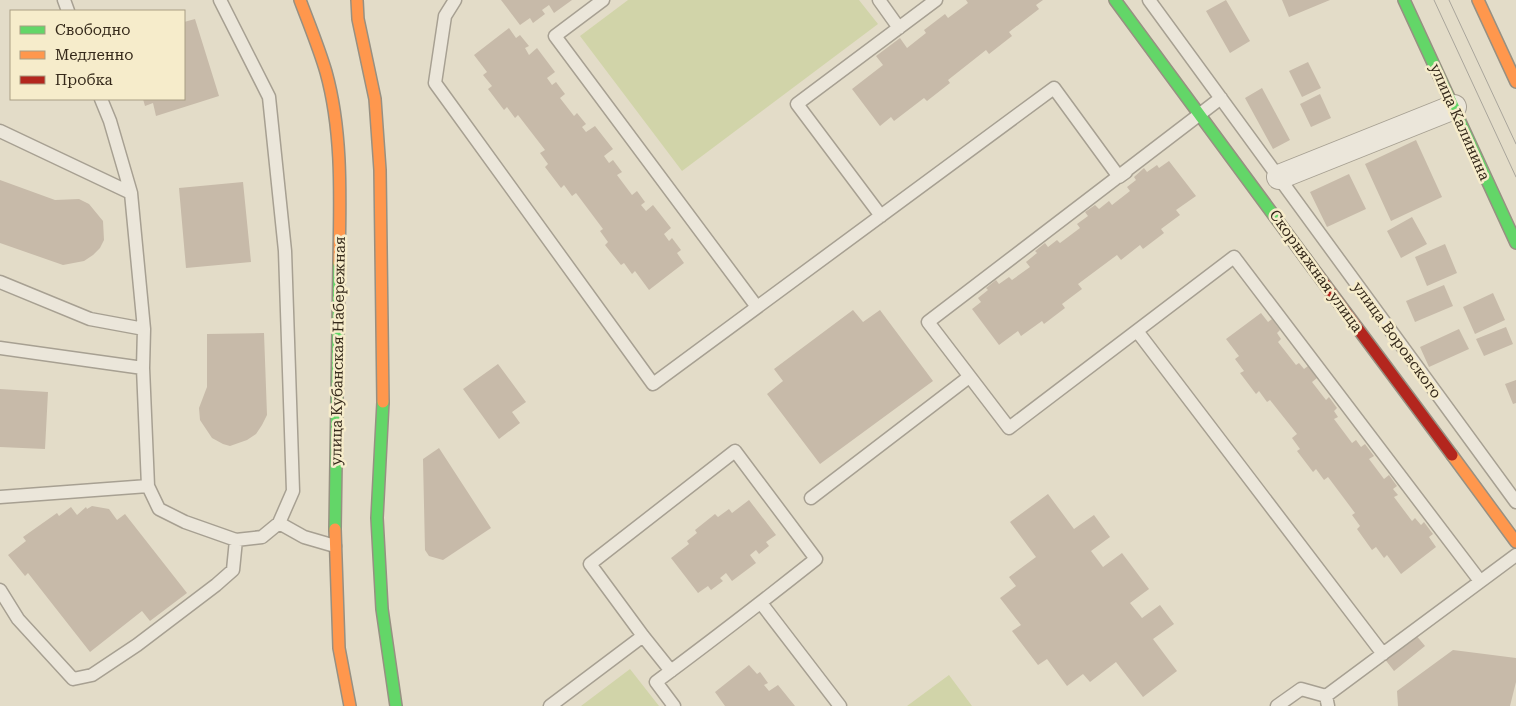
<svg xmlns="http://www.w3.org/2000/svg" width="1516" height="706" viewBox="0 0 1516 706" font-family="'Roboto Serif',serif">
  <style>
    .green { fill: #d1d4a9 }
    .building { fill: #c7baa9 }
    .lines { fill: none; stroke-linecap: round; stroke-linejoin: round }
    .lane-casing { stroke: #a7a092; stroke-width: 15 }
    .street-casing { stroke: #a7a092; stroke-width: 26 }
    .fast-casing { stroke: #979082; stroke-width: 14 }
    .slow-casing { stroke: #979082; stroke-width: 14 }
    .jam-casing { stroke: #979082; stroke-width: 14 }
    .lane { stroke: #ebe6da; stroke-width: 12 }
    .street { stroke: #ebe6da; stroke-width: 24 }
    .fast { stroke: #63d668; stroke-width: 11 }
    .slow { stroke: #ff974d; stroke-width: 11 }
    .jam { stroke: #b3261e; stroke-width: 11 }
    .tram { stroke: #a9a59b; stroke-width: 1 }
    .labels { text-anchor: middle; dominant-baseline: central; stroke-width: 5; stroke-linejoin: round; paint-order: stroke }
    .street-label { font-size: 15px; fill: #35291a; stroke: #f6eccb }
  </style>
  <rect width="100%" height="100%" fill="#e3dcc8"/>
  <path class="green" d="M628,0H859L878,24L682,171L580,36Z
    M630,669L659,706H581Z
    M949,675L972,706H907Z"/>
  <path class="building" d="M501,0H572L554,13L549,5L542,10L545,14L533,23L530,18L520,25Z
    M966,0H1043L1036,5L1039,9L1009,32L1012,36L989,54L986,50L948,80L950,83L927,101L924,98L894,121L891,117L880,126L852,89L883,65L876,56L900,38L907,48L926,33L924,30L945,14L948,18L968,3Z
    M1226,0L1250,41L1230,53L1206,11Z
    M1282,0H1330L1289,17Z
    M195,19L219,96L156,116L153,103L145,106L143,99H184V22Z
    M509,28L516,38L520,35L529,46L525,48L529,55L537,48L555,72L547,78L552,85L556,82L565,94L560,98L574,116L577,113L586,124L582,127L586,132L595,126L613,149L604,156L609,163L613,160L622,172L617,175L632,195L637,191L645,202L641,205L646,211L653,205L671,228L664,234L669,241L672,238L681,250L677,253L684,263L649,290L635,271L632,274L624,263L621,265L605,245L608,242L600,231L603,229L576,193L572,196L564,185L561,188L545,167L548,164L540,153L545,150L518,115L515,118L507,107L504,110L488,89L492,86L483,75L487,72L474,55Z
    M1308,62L1321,88L1302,97L1289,71Z
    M1262,88L1290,140L1273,149L1245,98Z
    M1320,94L1331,118L1311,127L1300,104Z
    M1416,140L1442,197L1391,221L1365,164Z
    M1169,161L1196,196L1176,210L1180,215L1161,229L1164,233L1143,249L1140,245L1121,260L1117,255L1078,284L1082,289L1062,304L1065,308L1044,324L1042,321L1021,336L1018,331L999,345L972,309L981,302L978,298L988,290L986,288L996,280L999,284L1009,277L1012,280L1030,267L1026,262L1037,253L1035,251L1045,243L1048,247L1057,240L1060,243L1080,228L1077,224L1088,216L1085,212L1095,205L1099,209L1109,201L1112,205L1130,191L1127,187L1136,180L1134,177L1144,168L1147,172L1157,165L1159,168Z
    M1349,174L1366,209L1327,227L1310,192Z
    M0,180L55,200L79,199L89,204L103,221L104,240L100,248L93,255L84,261L63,265L0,243Z
    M243,182L251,262L186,268L179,188Z
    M1412,217L1427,244L1401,258L1387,231Z
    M1445,244L1457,273L1427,286L1415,257Z
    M1444,285L1453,306L1415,322L1406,301Z
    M1493,293L1505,320L1475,334L1463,307Z
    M853,310L863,322L880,310L933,381L820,464L767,394L783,381L774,369Z
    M1261,313L1268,322L1272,319L1280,330L1277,333L1281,339L1278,342L1296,365L1299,363L1304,369L1308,366L1317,378L1312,382L1326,400L1329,397L1337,408L1334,411L1338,417L1334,419L1352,443L1356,440L1361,447L1365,444L1374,456L1369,459L1384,479L1389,475L1397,486L1393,489L1398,495L1394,497L1412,521L1415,518L1421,525L1424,522L1433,534L1429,537L1436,547L1401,574L1387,555L1384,558L1376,547L1372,550L1357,529L1360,526L1352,515L1355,513L1328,477L1324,480L1316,469L1313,472L1297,451L1300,449L1292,438L1297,434L1270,400L1267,402L1259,391L1256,394L1240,373L1244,371L1235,359L1239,356L1226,339Z
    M1506,327L1513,344L1484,356L1476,339Z
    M1459,329L1469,349L1429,367L1420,347Z
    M264,333L267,415L262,425L256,434L247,440L230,446L223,444L212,438L200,420L199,408L207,387V334Z
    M498,364L526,402L512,412L520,423L499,439L463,389Z
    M1516,380V403L1513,404L1505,384Z
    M0,389L48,392L45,449L0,447Z
    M439,448L491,528L443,560L429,556L425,550L423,459Z
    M1048,494L1074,529L1094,515L1110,537L1091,551L1103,567L1122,553L1149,589L1130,603L1142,618L1160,605L1174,624L1153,639L1177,671L1143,697L1116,662L1090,682L1083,674L1067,686L1047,659L1038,665L1012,631L1021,625L1000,598L1016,586L1009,577L1036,557L1010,522Z
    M749,500L776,535L766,542L769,546L759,554L756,550L750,555L756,563L732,581L726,573L720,578L723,581L711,590L708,586L698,593L671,558L689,544L687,541L697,533L695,530L715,514L718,517L729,509L732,513Z
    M92,506L109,509L117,520L125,514L187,593L150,621L142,611L90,652L28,573L25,576L8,555L26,541L23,537L57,513L59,516L71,507L77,515L86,507L87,509Z
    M1415,634L1425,646L1394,671L1384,658Z
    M1453,650L1516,658V682L1510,706H1398L1397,691Z
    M749,665L757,674L760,672L768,683L764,685L769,691L778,685L795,706H725L715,692Z"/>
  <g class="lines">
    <defs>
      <path id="lane" d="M64,0L68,11
        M220,0L269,97L285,251L293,491L279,523
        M455,0L445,16L435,83L653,384L1054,88L1119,177L1126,172
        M603,0L555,36L757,307
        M879,0L899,28
        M1149,0L1516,502
        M1221,98L928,322L1009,428L1234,257L1480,581
        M101,99L110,121L131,193L144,329L143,368L148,486L159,509L185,522L236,540L262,537L279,523L304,537L335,546
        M0,131L131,193
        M881,216L797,104L936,0
        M0,282L90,319L144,329
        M1137,331L1383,654
        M0,348L143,368
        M0,497L148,486
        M811,498L969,377
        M0,590L18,619L73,679L92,675L137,645L216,585L233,570L236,540
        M761,603L840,706
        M671,671L643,636L590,564L735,451L816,559C763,601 710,642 656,682L674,706
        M550,706L643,636
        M1277,706L1301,689L1326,696
        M1328,706L1326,696L1516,555"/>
      <path id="street" d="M1279,177L1454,107"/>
      <path id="fast" d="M1115,0L1306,259
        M1404,0L1516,243
        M383,402L377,518L382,609L396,706
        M335,529L339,263"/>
      <path id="slow" d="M300,0C309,24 319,48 326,72C343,133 340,200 339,263
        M357,0L358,19L375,99L380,170L383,402
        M1478,0L1516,82
        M1452,455L1516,542
        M335,529L339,648L350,706"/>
      <path id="jam" d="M1306,259L1452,455"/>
    </defs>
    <use href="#lane" class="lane-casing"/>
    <use href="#street" class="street-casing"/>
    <use href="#fast" class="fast-casing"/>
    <use href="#slow" class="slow-casing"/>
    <use href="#jam" class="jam-casing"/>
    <use href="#lane" class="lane"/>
    <use href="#street" class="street"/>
    <use href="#fast" class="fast"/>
    <use href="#slow" class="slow"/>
    <use href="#jam" class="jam"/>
    <path class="tram" d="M1434,0L1516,177
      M1449,0L1516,144"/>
  </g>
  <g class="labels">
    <g class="street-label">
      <text transform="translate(1460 122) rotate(66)">улица Калинина</text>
      <text transform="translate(1316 271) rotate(54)">Скорняжная улица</text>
      <text transform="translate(1397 340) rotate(54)">улица Воровского</text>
      <text transform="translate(338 351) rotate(-89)">улица Кубанская Набережная</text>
    </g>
  </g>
  <rect x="10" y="10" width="175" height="90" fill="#f6eccb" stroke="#a99e84"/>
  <rect x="20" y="26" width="25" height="8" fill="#63d668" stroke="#a99e84"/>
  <text x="55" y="35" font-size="15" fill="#35291a">Свободно</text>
  <rect x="20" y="51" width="25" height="8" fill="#ff974d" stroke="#a99e84"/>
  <text x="55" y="60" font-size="15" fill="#35291a">Медленно</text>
  <rect x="20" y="76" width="25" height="8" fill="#b3261e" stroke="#a99e84"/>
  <text x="55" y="85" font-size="15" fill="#35291a">Пробка</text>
</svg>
